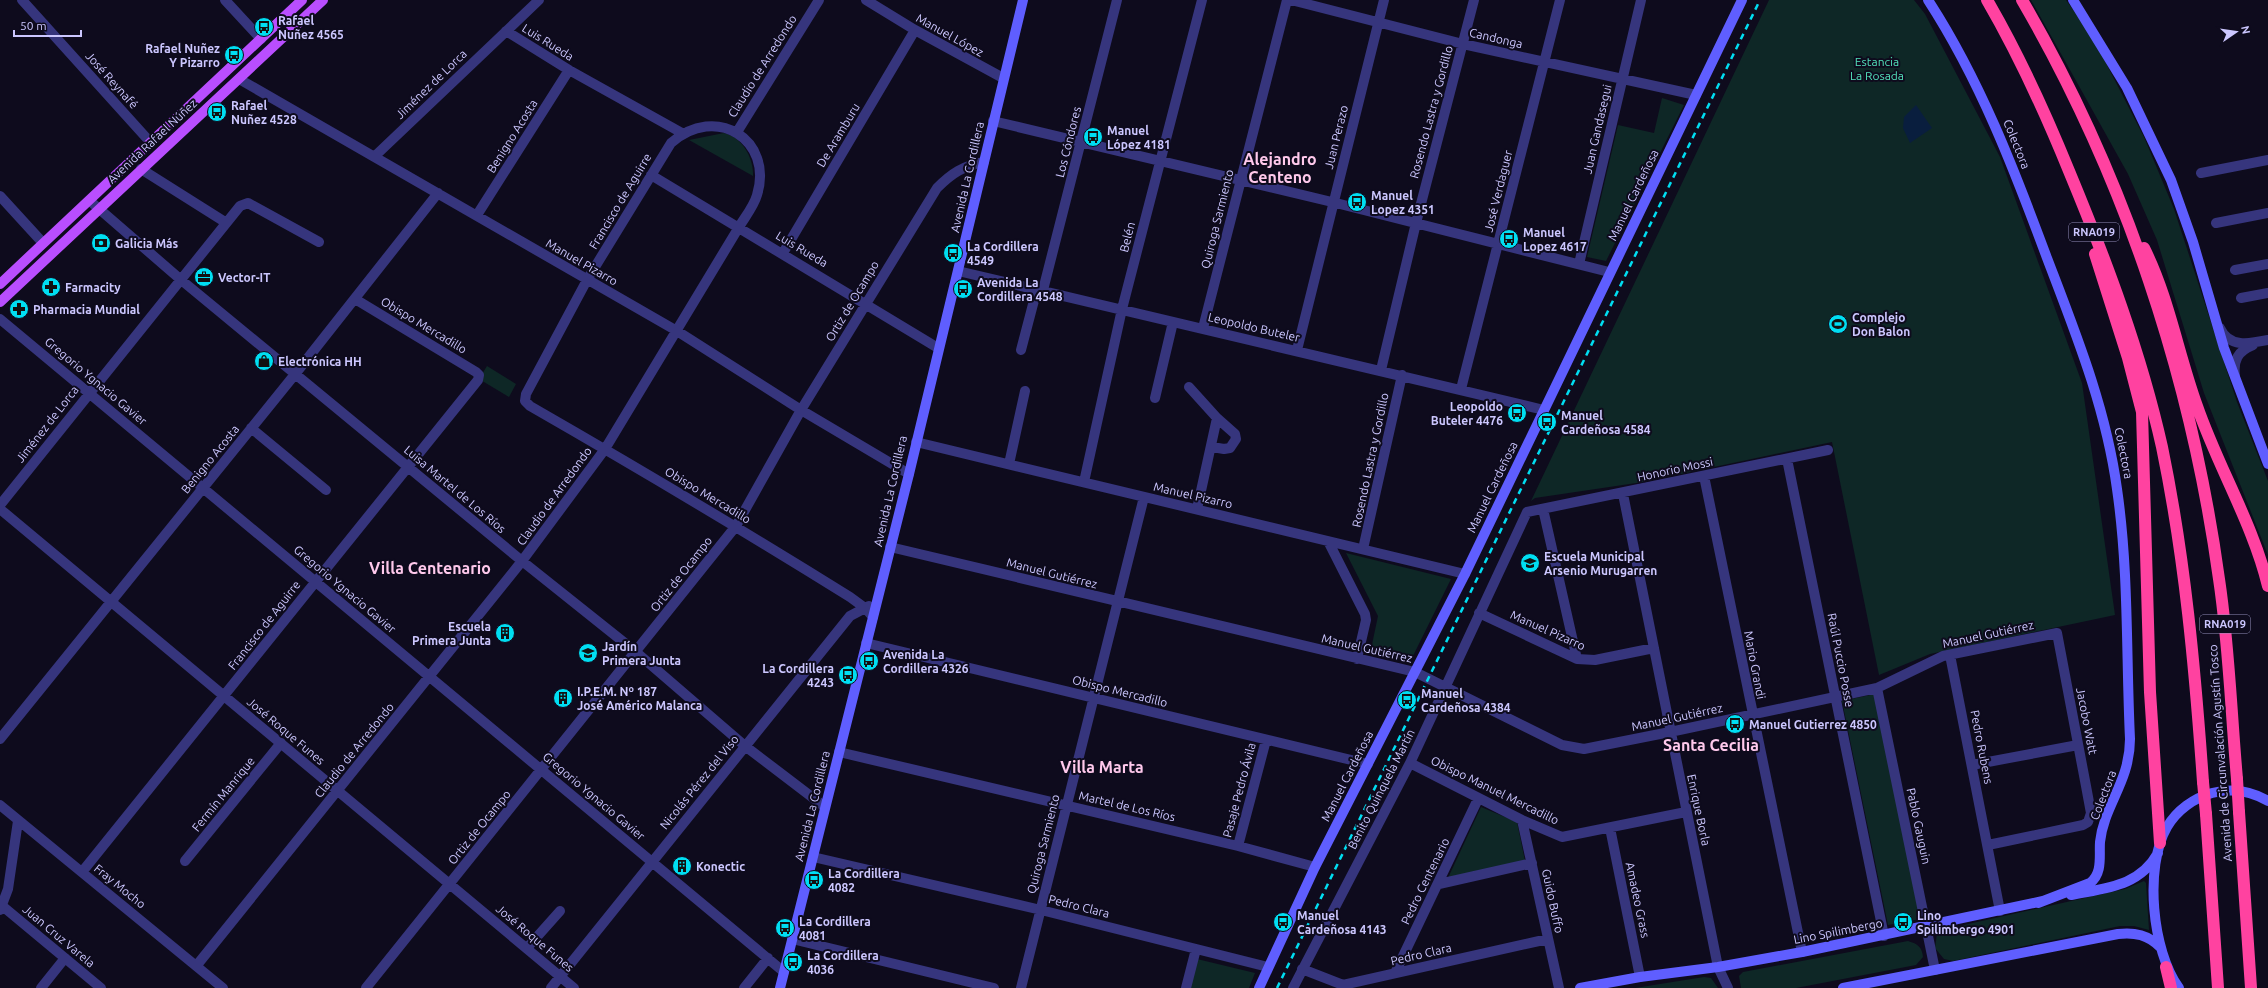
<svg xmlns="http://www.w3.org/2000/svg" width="2268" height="988" viewBox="0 0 2268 988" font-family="Ubuntu,sans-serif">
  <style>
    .green { fill: #0e2726 }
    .water { fill: #091e3e }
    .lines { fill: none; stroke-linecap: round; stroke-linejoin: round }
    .street { stroke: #36357d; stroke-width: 10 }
    .secondary { stroke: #5f5eff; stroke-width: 10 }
    .primary { stroke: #b94eff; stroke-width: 10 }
    .highway { stroke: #ff42a0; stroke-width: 12 }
    .rail { stroke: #00def2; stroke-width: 2.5; stroke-dasharray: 6 5; stroke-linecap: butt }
    .highway-bridge { stroke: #ff42a0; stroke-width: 12 }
    .labels { text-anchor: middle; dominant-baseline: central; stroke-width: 4; stroke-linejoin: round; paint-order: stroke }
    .shield { fill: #0e0b1d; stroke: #938fbb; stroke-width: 1 }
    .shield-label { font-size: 11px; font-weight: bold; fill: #ccc7ff }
    .poi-label { font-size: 12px; font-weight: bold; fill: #ccc7ff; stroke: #0e0b1d; text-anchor: start }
    .street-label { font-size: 12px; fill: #ccc7ff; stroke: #0e0b1d }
    .park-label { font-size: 12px; fill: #52e0ba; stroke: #0e0b1d }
    .district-label { font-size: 16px; font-weight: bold; fill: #ffc9ec; stroke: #0e0b1d }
  </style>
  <rect width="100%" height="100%" fill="#0e0b1d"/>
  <path class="green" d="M1769,0H1914L1925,14L2000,157L2082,383L2115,615L1930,654L1879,675L1832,442L1643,482L1535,498L1531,501Z
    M2031,0H2066L2092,36L2144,137L2174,209L2237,402L2268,481V555L2204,393L2157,240L2128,174Z
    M1662,98L1684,105L1606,261L1587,257L1618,125L1654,133Z
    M724,133C742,137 754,158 753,176L689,140Z
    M487,366L516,384L509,397L479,379Z
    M1346,553L1451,579L1410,662L1370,654L1378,616Z
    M1875,694L1920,919L1888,925L1842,701Z
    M1481,807L1517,822L1525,861L1448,878Z
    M2144,881L2146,883L2149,930L2134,926H2120L1953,961L1944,959L1935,948L1937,934L1946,929L2125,889Z
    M1908,941C1918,944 1922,947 1923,957L1916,965L1796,988H1741L1739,976L1743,972Z
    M1197,959L1255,973L1249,988H1189Z
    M1704,977L1711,978L1718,988H1635Z"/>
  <path class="water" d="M1916,105L1932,128L1910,143L1903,128L1904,117Z"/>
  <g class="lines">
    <path class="street" d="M22,0L151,143
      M225,0L261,39
      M866,0L915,30L1003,78
      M1291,0L1463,44L1696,95
      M506,31L569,70L682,133
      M239,79L677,331L801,410L909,474
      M993,121L1332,202L1609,272
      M737,132L819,0
      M375,156L539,0
      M141,169L225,222
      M2201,173L2268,160
      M651,175L938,348
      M0,196L43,243
      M90,201L180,279L522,561L636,652L745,746L825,807
      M477,215L569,70
      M2216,223L2268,213
      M783,253L915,30
      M1579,264L1641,0
      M2235,270L2268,264
      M958,271L1544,410
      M1043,290L1117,0
      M2241,298L2268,293
      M0,319L784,972
      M1203,328L1287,0
      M2220,328C2229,348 2249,344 2268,340
      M1021,350L1037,289
      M1297,350L1384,0
      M1381,370L1416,223L1474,0
      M2235,376C2233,360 2238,351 2253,345
      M1189,387L1217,418L1197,509
      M1461,389L1560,0
      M1155,398L1173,322
      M251,428L326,490
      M916,442L1465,574
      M1212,447L1224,449L1230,448L1236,439L1235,434L1217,418
      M1787,459L1884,936
      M1009,464L1025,391
      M1704,476L1802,952
      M1084,482L1122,309L1202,0
      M1623,494L1718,967L1728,988
      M0,505L240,206L248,203L319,242
      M0,509L574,988
      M1543,509L1577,659
      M1328,541L1365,614L1366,620L1357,659
      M890,547L1415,672L1562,745L1584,749L1670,732L1877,688L1943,656L2057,633L2086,786L2091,813L2088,822L2083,825L1988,845
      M1363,549L1402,375
      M1479,613L1577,659L1595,660L1654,648
      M866,643L1368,764
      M1950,655L2000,911
      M1877,688L1935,970
      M0,739L296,373L438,193
      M839,752L1238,846L1315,867
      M1410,763L1522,820L1562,837L1686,812
      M1972,765L2078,745
      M0,805L223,988
      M1522,820L1559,988
      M1610,828L1640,977
      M1238,846L1266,740
      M813,857L1041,910L1268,967
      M185,861L281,743
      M82,872L478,380L479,375L476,372L355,299
      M1439,884L1532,863
      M0,904L101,988
      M0,910L8,889L18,821
      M792,939L994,988
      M527,948L560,911
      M197,965L522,561L605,449L739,227C745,217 754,206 757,195C774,140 716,103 671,143L587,280L526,394L525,401L530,406C638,468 744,531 850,597L865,608L873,617
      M1302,969L1343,985L1548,939
      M1395,973L1478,799
      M41,988L65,958
      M366,988L736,526L801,410L937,188C952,173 963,166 984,162
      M551,988L850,616L869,606
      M744,988L768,958
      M1021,988L1144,497
      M1186,988L1196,949
      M1293,988L1410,763L1527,512L1828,450"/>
    <path class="secondary" d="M1928,0C1980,80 2014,169 2047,258C2076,334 2106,408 2117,489C2129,571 2126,656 2130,739C2130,782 2104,805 2100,842C2099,856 2103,873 2090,883L2038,903
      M2073,0L2127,88L2171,180L2193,242L2224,348L2268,464
      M2071,895C2105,888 2139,887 2158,853
      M780,988L909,474L1023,0
      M1259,988L1315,867L1465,574L1742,0
      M1580,988L1640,977L1718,967L1802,952L2043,901
      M1843,988L2118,934C2135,932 2148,935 2160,947
      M2179,988C2152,951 2144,867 2167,827C2177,810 2194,798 2212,793C2231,788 2251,791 2268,801"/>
    <path class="primary" d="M0,284L302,0
      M0,302L323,0"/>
    <path class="highway" d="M1987,0C2019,55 2045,112 2069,171C2106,260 2141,353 2162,447C2185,558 2195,669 2203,782
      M2022,0C2125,177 2191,376 2219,579C2229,645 2231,712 2237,779
      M2144,248C2169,298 2178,354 2197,406C2218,467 2253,524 2268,586
      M2095,254L2128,358L2142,412L2150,692L2160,843
      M2239,812L2251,988
      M2206,814L2218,988
      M2166,967L2171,988"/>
    <path class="rail" d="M1277,988L1760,0"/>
    <path class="highway-bridge" d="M2237,779L2239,812
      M2203,782L2206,814"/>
  </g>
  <defs>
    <symbol id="bus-disc" viewBox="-11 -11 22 22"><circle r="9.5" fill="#00def2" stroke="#0e0b1d"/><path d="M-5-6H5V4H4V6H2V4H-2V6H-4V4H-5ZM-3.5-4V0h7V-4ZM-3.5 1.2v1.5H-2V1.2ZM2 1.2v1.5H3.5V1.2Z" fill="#111"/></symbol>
    <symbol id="bank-disc" viewBox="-11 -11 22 22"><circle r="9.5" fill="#00def2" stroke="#0e0b1d"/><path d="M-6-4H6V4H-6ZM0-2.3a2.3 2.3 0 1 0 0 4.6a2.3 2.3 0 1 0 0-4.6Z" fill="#111"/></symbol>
    <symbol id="office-disc" viewBox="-11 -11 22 22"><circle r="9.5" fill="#00def2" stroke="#0e0b1d"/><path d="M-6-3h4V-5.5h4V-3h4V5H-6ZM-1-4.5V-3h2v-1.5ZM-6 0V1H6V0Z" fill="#111"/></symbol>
    <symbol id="pharmacy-disc" viewBox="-11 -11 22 22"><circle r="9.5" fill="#00def2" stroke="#0e0b1d"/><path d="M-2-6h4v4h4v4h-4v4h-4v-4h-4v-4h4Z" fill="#111"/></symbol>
    <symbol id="stadium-disc" viewBox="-11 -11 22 22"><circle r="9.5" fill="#00def2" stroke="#0e0b1d"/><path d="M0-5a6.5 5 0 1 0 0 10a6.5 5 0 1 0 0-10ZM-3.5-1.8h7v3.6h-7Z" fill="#111"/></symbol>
    <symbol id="shop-disc" viewBox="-11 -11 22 22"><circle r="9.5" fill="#00def2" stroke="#0e0b1d"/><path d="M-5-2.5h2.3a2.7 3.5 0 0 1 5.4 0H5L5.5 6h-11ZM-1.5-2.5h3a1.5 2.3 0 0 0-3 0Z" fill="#111"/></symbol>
    <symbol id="school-disc" viewBox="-11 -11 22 22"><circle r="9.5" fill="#00def2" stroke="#0e0b1d"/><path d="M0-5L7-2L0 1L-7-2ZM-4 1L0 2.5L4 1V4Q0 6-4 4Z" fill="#111"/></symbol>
    <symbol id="building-disc" viewBox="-11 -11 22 22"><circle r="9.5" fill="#00def2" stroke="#0e0b1d"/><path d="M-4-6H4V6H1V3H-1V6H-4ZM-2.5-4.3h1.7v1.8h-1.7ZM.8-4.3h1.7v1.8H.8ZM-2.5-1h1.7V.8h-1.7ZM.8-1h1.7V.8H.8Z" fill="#111"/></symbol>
  </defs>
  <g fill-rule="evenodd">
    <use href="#bus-disc" x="253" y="16" width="22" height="22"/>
    <use href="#bus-disc" x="223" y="44" width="22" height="22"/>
    <use href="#bus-disc" x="206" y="101" width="22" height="22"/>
    <use href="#bus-disc" x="1082" y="126" width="22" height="22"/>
    <use href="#bus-disc" x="1346" y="191" width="22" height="22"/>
    <use href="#bus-disc" x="1498" y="228" width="22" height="22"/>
    <use href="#bank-disc" x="90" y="232" width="22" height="22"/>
    <use href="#bus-disc" x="942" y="242" width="22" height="22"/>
    <use href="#office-disc" x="193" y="266" width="22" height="22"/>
    <use href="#pharmacy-disc" x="40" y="276" width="22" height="22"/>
    <use href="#bus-disc" x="952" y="278" width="22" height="22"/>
    <use href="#pharmacy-disc" x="8" y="298" width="22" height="22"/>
    <use href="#stadium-disc" x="1827" y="313" width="22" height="22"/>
    <use href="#shop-disc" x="253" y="350" width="22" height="22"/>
    <use href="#bus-disc" x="1506" y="402" width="22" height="22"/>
    <use href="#bus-disc" x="1536" y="411" width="22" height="22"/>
    <use href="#school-disc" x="1519" y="552" width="22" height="22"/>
    <use href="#building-disc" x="494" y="622" width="22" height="22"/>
    <use href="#school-disc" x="577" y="642" width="22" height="22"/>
    <use href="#bus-disc" x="858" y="650" width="22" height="22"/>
    <use href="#bus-disc" x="837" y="664" width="22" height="22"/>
    <use href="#building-disc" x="552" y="687" width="22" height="22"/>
    <use href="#bus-disc" x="1396" y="689" width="22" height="22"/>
    <use href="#bus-disc" x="1724" y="713" width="22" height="22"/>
    <use href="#building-disc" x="671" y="855" width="22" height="22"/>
    <use href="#bus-disc" x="803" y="869" width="22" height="22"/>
    <use href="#bus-disc" x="1272" y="911" width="22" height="22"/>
    <use href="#bus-disc" x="1892" y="911" width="22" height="22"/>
    <use href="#bus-disc" x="774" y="917" width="22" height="22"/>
    <use href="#bus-disc" x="782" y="951" width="22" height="22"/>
  </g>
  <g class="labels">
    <g class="shield">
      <rect x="2069" y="223" width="50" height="18" rx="3"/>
      <rect x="2200" y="615" width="50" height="18" rx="3"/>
    </g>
    <g class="shield-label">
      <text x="2094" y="232">RNA019</text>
      <text x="2225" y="624">RNA019</text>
    </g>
    <g class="poi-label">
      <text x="278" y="20">Rafael<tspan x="278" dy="14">Nuñez 4565</tspan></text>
      <text x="220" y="48" text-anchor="end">Rafael Nuñez<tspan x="220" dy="14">Y Pizarro</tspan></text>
      <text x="231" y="105">Rafael<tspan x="231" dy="14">Nuñez 4528</tspan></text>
      <text x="1107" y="130">Manuel<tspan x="1107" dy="14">López 4181</tspan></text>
      <text x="1371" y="195">Manuel<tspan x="1371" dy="14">Lopez 4351</tspan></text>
      <text x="1523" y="232">Manuel<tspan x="1523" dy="14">Lopez 4617</tspan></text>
      <text x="115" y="243">Galicia Más</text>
      <text x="967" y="246">La Cordillera<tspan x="967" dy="14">4549</tspan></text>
      <text x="218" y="277">Vector-IT</text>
      <text x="977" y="282">Avenida La<tspan x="977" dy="14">Cordillera 4548</tspan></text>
      <text x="65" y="287">Farmacity</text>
      <text x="33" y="309">Pharmacia Mundial</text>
      <text x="1852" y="317">Complejo<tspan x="1852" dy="14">Don Balon</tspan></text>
      <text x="278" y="361">Electrónica HH</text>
      <text x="1503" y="406" text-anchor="end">Leopoldo<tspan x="1503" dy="14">Buteler 4476</tspan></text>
      <text x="1561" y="415">Manuel<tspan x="1561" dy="14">Cardeñosa 4584</tspan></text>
      <text x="1544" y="556">Escuela Municipal<tspan x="1544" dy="14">Arsenio Murugarren</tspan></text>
      <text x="491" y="626" text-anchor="end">Escuela<tspan x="491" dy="14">Primera Junta</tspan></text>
      <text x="602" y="646">Jardín<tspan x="602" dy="14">Primera Junta</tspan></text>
      <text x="883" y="654">Avenida La<tspan x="883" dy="14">Cordillera 4326</tspan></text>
      <text x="834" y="668" text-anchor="end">La Cordillera<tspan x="834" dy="14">4243</tspan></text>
      <text x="577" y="691">I.P.E.M. Nº 187<tspan x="577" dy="14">José Américo Malanca</tspan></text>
      <text x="1421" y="693">Manuel<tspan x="1421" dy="14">Cardeñosa 4384</tspan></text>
      <text x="1749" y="724">Manuel Gutierrez 4850</text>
      <text x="696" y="866">Konectic</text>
      <text x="828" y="873">La Cordillera<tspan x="828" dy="14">4082</tspan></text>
      <text x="1297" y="915">Manuel<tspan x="1297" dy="14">Cardeñosa 4143</tspan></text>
      <text x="1917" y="915">Lino<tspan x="1917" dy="14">Spilimbergo 4901</tspan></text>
      <text x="799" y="921">La Cordillera<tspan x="799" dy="14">4081</tspan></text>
      <text x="807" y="955">La Cordillera<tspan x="807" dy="14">4036</tspan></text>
    </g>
    <g class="street-label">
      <text transform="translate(950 35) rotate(29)">Manuel López</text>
      <text transform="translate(1496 38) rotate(13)">Candonga</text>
      <text transform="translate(548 42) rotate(32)">Luis Rueda</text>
      <text transform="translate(762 66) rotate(-58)">Claudio de Arredondo</text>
      <text transform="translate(112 80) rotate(48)">José Reynafé</text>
      <text transform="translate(431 84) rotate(-44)">Jiménez de Lorca</text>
      <text transform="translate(1431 112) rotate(-75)">Rosendo Lastra y Gordillo</text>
      <text transform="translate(1597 129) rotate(-77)">Juan Gandasegui</text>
      <text transform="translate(838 135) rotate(-59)">De Aramburu</text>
      <text transform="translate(512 136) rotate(-58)">Benigno Acosta</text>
      <text transform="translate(1336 137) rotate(-76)">Juan Perazo</text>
      <text transform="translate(152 141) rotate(-43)">Avenida Rafael Núñez</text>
      <text transform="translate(1068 142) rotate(-76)">Los Cóndores</text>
      <text transform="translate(2017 144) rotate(68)">Colectora</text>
      <text transform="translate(967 177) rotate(-77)">Avenida La Cordillera</text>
      <text transform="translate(1498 191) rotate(-76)">José Verdaguer</text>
      <text transform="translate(1633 195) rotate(-64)">Manuel Cardeñosa</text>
      <text transform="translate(620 201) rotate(-59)">Francisco de Aguirre</text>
      <text transform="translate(1217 219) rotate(-76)">Quiroga Sarmiento</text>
      <text transform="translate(1127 237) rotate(-76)">Belén</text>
      <text transform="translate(802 249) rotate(31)">Luis Rueda</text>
      <text transform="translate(582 262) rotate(30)">Manuel Pizarro</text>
      <text transform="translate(852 301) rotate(-59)">Ortiz de Ocampo</text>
      <text transform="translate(424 325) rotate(31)">Obispo Mercadillo</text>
      <text transform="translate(1254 327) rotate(13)">Leopoldo Buteler</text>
      <text transform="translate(96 381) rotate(40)">Gregorio Ygnacio Gavier</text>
      <text transform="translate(47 424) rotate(-52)">Jiménez de Lorca</text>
      <text transform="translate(2124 453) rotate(79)">Colectora</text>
      <text transform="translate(210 459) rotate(-51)">Benigno Acosta</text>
      <text transform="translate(1370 460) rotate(-78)">Rosendo Lastra y Gordillo</text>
      <text transform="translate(1675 469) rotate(-12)">Honorio Mossi</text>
      <text transform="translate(1492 487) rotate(-64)">Manuel Cardeñosa</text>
      <text transform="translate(455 489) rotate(40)">Luisa Martel de Los Ríos</text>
      <text transform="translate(890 491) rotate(-77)">Avenida La Cordillera</text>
      <text transform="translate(708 495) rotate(31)">Obispo Mercadillo</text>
      <text transform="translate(1193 495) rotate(13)">Manuel Pizarro</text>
      <text transform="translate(554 496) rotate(-54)">Claudio de Arredondo</text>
      <text transform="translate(1052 573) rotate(14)">Manuel Gutiérrez</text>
      <text transform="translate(681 574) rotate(-52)">Ortiz de Ocampo</text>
      <text transform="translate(345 589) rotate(40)">Gregorio Ygnacio Gavier</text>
      <text transform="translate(264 625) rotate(-52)">Francisco de Aguirre</text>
      <text transform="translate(1548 630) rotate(24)">Manuel Pizarro</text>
      <text transform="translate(1988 634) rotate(-12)">Manuel Gutiérrez</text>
      <text transform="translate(1367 648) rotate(13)">Manuel Gutiérrez</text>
      <text transform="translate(1841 660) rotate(79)">Raúl Puccio Posse</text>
      <text transform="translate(1755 665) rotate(79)">Mario Grandi</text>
      <text transform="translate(1120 691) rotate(14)">Obispo Mercadillo</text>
      <text transform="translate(1677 717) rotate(-12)">Manuel Gutiérrez</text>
      <text transform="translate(2087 721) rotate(79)">Jacobo Watt</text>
      <text transform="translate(286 731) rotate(40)">José Roque Funes</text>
      <text transform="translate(1982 747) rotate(79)">Pedro Rubens</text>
      <text transform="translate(354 750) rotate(-51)">Claudio de Arredondo</text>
      <text transform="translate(2220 753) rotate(-94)">Avenida de Circunvalación Agustín Tosco</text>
      <text transform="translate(1347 776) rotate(-63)">Manuel Cardeñosa</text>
      <text transform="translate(699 782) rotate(-51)">Nicolás Pérez del Viso</text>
      <text transform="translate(1381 789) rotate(-63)">Benito Quinquela Martín</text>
      <text transform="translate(1239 790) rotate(-75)">Pasaje Pedro Ávila</text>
      <text transform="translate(1495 790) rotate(26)">Obispo Manuel Mercadillo</text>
      <text transform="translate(223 794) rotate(-51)">Fermín Manrique</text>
      <text transform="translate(2103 795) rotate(-69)">Colectora</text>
      <text transform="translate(594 796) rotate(40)">Gregorio Ygnacio Gavier</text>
      <text transform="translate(812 806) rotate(-76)">Avenida La Cordillera</text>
      <text transform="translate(1127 806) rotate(13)">Martel de Los Ríos</text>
      <text transform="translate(1699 810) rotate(78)">Enrique Borla</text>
      <text transform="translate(1919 826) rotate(78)">Pablo Gauguin</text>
      <text transform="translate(479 827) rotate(-51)">Ortiz de Ocampo</text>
      <text transform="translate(1043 844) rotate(-76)">Quiroga Sarmiento</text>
      <text transform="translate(1425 881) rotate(-64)">Pedro Centenario</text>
      <text transform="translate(120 886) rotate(39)">Fray Mocho</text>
      <text transform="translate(1638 900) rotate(78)">Amadeo Grass</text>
      <text transform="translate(1553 901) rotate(78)">Guido Buffo</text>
      <text transform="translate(1079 906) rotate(14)">Pedro Clara</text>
      <text transform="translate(1838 931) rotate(-11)">Lino Spilimbergo</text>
      <text transform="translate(59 936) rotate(40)">Juan Cruz Varela</text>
      <text transform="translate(535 938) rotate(40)">José Roque Funes</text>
      <text transform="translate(1421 954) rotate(-13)">Pedro Clara</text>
    </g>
    <g class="park-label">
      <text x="1877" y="61">Estancia<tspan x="1877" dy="14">La Rosada</tspan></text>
    </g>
    <g class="district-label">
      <text x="1280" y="159">Alejandro<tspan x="1280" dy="18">Centeno</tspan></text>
      <text x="430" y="568">Villa Centenario</text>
      <text x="1711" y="745">Santa Cecilia</text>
      <text x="1102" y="767">Villa Marta</text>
    </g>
  </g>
  <g transform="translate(2236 32) rotate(77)" stroke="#0e0b1d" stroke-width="3" paint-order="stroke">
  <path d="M0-3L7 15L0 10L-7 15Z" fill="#ccc7ff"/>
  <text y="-6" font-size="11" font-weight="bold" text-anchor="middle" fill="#ccc7ff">N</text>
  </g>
  <path d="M14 30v6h67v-6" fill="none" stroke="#ccc7ff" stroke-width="2"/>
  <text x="20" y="30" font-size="12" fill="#ccc7ff" stroke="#0e0b1d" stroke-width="3" paint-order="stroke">50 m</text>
</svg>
